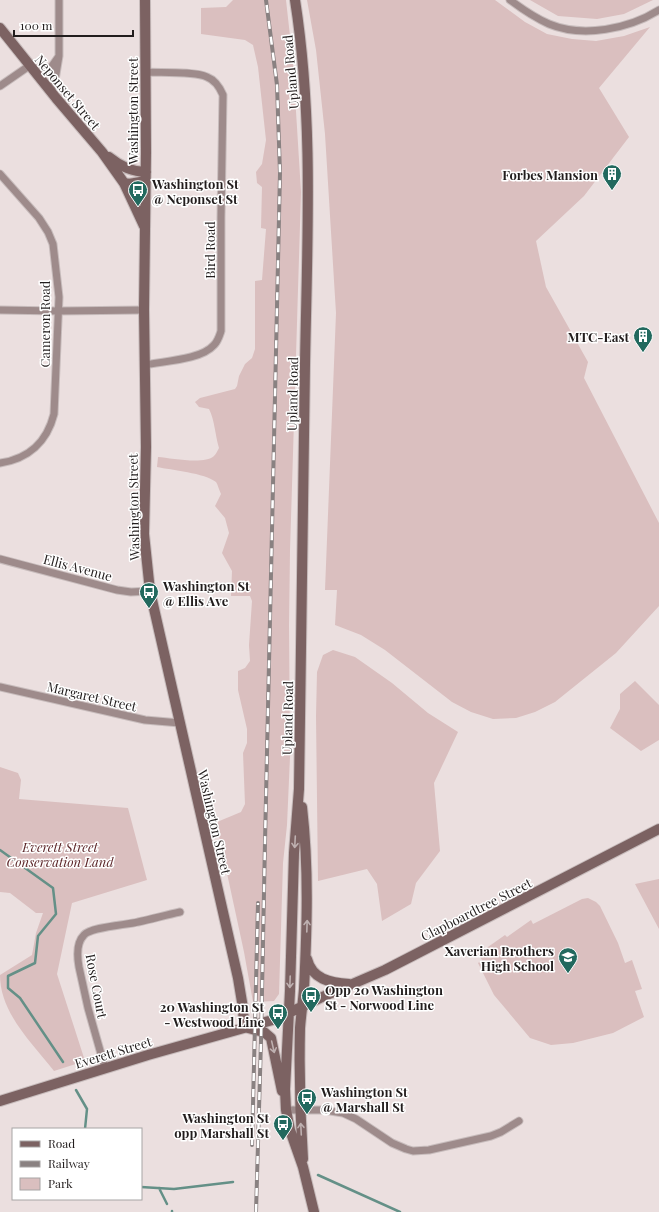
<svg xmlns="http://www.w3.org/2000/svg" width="659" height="1212" viewBox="0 0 659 1212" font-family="'Playfair Display',serif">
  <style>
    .green { fill: #dabfbf }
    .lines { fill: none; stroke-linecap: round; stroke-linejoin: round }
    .stream { stroke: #649087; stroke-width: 2.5 }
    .street-casing { stroke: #c7bcbc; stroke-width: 9 }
    .secondary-casing { stroke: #c7bcbc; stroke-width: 12 }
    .street { stroke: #9e8b8b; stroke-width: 7 }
    .secondary { stroke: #7c6262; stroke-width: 10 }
    .rail-casing { stroke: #898181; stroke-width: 4 }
    .rail { stroke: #fff; stroke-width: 2.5; stroke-dasharray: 8; stroke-linecap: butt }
    .oneway { stroke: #beb0b0 }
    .labels { text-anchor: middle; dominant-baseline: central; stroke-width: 3; stroke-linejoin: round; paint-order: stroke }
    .street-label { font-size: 13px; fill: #221d1d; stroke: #fff }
    .poi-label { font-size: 13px; font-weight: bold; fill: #221d1d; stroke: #fff; text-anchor: end }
    .park-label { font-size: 13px; font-style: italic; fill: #5b2528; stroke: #fff }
  </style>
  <rect width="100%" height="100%" fill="#ebdfdf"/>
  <path class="green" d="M233,0H286L293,63L301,192L290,551L289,625L290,757L287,825L283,863L279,994L274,1001L253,1002L244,952L217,827V822L241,812L245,804L243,753L247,743V729L238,690V671L245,668L250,661L249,645L252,601L250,596H231L232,571L222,553L229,533L225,518L215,506L221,494C219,490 218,485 216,482C205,473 171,470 157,467L158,457C171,458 204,465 214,456C216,454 218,450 219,448C215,435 215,421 209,409L199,407L195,402L200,398L235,389L237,386L239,376L245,364L252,358L255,349V281L262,280L266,229L261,228L262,187L257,183L256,172L262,164L266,140L258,67L253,45L245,40L201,34V8L226,7Z
    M307,0H495L525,22L547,34L572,39L596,41L624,36L650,27L599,88L629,137L584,196L536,241L546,287L588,362L584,378L659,523V606L616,653L555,702L535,712L516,718L493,719L471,712L452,702L385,650L361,635L335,625L337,590H325L336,313L325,134L316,50Z
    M530,0H653L624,14L597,19L558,16Z
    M333,650L355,657L392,683L428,713L458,732L434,783L440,851L416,883L411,904L382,921L377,884L367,869L318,881L316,716L317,672L323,655Z
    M635,681L659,705V740L641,751L610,728L620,709V694Z
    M0,767L18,773L21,780L19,799L128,808L147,880L72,903L57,974L85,1061L54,1071C32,1043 0,1013 0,975L32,955L36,933L43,913H36L10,893L0,892Z
    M659,879V929L635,884Z
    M588,898L596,902L600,906L618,943L625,963L632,960L642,989L635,991L644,1017L613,1033L573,1043L551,1045L530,1038L494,995L478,963L482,960L478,954L505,935L507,937L531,920L533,924L582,899Z"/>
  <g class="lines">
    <path class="stream" d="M0,850L53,888L56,914L38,936L35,963L8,976V988L20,998L63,1062
      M76,1090L87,1109L85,1129
      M318,1175L400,1212
      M141,1187L174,1189L233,1182
      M159,1188L167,1204
      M172,1211V1212"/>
    <defs>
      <path id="street" d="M510,0C522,9 535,18 549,24C583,38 629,29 659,10
        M59,56V0
        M145,72C160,73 194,71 207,77C215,80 220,88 223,95L221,217V331C219,337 218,341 214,345C201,360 164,361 145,365
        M39,77L52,66L59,56L55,80L51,92
        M0,86L29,66
        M0,174L39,218L48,232L53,244L59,297L54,414C47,442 28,459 0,463
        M0,310L58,311L144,310
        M0,559L117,590L131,592L150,591
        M0,687L145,720L180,723
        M105,1068L88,1008L79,967C77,956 76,943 84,935C91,927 126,925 138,922C152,919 166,915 180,912
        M286,1110H324L343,1113L356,1119L392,1143L406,1149L413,1151L429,1150L491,1136L501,1132L519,1121"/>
      <path id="secondary" d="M145,0L146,152L144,310L146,447L144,534L150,591L238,978L243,1008L244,1028
        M295,0C314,121 307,243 305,365C303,506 301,648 299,789L294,853L290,991L285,1089L286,1110L290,1130L303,1167L314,1212
        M0,28L56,98L102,152L124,183L144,226
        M109,157C120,166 131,172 146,172
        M124,183L129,184L146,181
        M302,807C309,868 307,928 304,989C303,1002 301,1015 300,1028C299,1072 300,1115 303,1159
        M307,959C312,979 330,983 349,984
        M248,1028L264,1032L271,1038L282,1091
        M0,1101L148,1055L276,1019L320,998L385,970L659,829"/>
    </defs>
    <use href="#street" class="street-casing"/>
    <use href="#secondary" class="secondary-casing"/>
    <use href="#street" class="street"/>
    <use href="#secondary" class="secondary"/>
    <defs>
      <path id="rail" d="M252,1145L258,903
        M256,1212L261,1041L265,842L280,173L277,85L266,0"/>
    </defs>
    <use href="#rail" class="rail-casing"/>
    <use href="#rail" class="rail"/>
  </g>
  <defs><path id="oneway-shaft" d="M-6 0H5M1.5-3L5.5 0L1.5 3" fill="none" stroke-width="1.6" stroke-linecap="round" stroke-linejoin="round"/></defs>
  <g class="oneway">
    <use href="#oneway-shaft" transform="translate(295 842) rotate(93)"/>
    <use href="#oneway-shaft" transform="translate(307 926) rotate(-88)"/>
    <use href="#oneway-shaft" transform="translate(290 982) rotate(92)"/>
    <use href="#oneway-shaft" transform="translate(273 1047) rotate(77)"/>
    <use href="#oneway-shaft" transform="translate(301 1129) rotate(-93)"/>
  </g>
  <defs>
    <symbol id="building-pin" viewBox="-11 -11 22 30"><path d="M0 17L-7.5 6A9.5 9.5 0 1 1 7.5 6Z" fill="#22695e" stroke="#fff"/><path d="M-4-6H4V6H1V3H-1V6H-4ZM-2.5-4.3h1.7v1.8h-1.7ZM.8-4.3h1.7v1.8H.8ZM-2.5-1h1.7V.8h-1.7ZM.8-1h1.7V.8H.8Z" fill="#fff"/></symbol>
    <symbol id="bus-pin" viewBox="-11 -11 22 30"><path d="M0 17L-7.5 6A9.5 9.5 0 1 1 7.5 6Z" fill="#22695e" stroke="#fff"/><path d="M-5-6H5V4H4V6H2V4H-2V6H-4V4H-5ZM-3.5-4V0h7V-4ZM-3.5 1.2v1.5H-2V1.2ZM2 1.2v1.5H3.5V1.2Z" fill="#fff"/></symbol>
    <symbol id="school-pin" viewBox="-11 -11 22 30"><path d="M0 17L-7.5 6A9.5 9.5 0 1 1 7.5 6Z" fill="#22695e" stroke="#fff"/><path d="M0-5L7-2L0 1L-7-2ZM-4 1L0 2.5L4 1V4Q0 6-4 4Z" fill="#fff"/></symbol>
  </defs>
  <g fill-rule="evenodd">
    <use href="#building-pin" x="601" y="163" width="22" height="30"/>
    <use href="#bus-pin" x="127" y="179" width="22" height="30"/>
    <use href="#building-pin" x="632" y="325" width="22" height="30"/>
    <use href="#bus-pin" x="138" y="581" width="22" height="30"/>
    <use href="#school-pin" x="557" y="946" width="22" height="30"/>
    <use href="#bus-pin" x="300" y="985" width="22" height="30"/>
    <use href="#bus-pin" x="267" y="1002" width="22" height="30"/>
    <use href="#bus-pin" x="296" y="1087" width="22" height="30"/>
    <use href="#bus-pin" x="272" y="1113" width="22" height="30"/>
  </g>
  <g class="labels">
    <g class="street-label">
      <text transform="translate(290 72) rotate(-95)">Upland Road</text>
      <text transform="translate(68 92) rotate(50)">Neponset Street</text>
      <text transform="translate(132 111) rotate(-90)">Washington Street</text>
      <text transform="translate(209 250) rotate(-90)">Bird Road</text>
      <text transform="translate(44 324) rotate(-90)">Cameron Road</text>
      <text transform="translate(292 394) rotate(-89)">Upland Road</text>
      <text transform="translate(133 507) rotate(-91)">Washington Street</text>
      <text transform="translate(78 567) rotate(15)">Ellis Avenue</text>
      <text transform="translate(92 696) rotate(13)">Margaret Street</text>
      <text transform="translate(287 718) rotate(-89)">Upland Road</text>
      <text transform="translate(215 822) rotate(77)">Washington Street</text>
      <text transform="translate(476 909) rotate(-27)">Clapboardtree Street</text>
      <text transform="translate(97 986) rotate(79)">Rose Court</text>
      <text transform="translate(113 1052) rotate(-17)">Everett Street</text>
    </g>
    <g class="poi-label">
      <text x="598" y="174">Forbes Mansion</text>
      <text x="152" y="183" text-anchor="start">Washington St<tspan x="152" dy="15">@ Neponset St</tspan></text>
      <text x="629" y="336">MTC-East</text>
      <text x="163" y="585" text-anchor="start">Washington St<tspan x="163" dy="15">@ Ellis Ave</tspan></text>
      <text x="554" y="950">Xaverian Brothers<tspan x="554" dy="15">High School</tspan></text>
      <text x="325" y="989" text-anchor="start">Opp 20 Washington<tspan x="325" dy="15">St - Norwood Line</tspan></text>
      <text x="264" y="1006">20 Washington St<tspan x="264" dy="15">- Westwood Line</tspan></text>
      <text x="321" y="1091" text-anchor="start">Washington St<tspan x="321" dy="15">@ Marshall St</tspan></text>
      <text x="269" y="1117">Washington St<tspan x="269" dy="15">opp Marshall St</tspan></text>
    </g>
    <g class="park-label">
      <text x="60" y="846">Everett Street<tspan x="60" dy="15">Conservation Land</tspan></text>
    </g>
  </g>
  <rect x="12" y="1128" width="130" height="72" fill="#ffffff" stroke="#a7a5a5"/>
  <rect x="20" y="1141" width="20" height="6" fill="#7c6262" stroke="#a7a5a5"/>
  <text x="48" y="1148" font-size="12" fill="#221d1d">Road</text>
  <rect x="20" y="1161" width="20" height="6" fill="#898181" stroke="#a7a5a5"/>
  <text x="48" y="1168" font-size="12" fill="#221d1d">Railway</text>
  <rect x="20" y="1178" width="20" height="12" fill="#dabfbf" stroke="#a7a5a5"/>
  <text x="48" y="1188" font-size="12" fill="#221d1d">Park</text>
  <path d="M14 30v6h119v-6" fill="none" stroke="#221d1d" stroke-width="2"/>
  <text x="20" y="30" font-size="12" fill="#221d1d" stroke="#ffffff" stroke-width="3" paint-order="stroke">100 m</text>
</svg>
